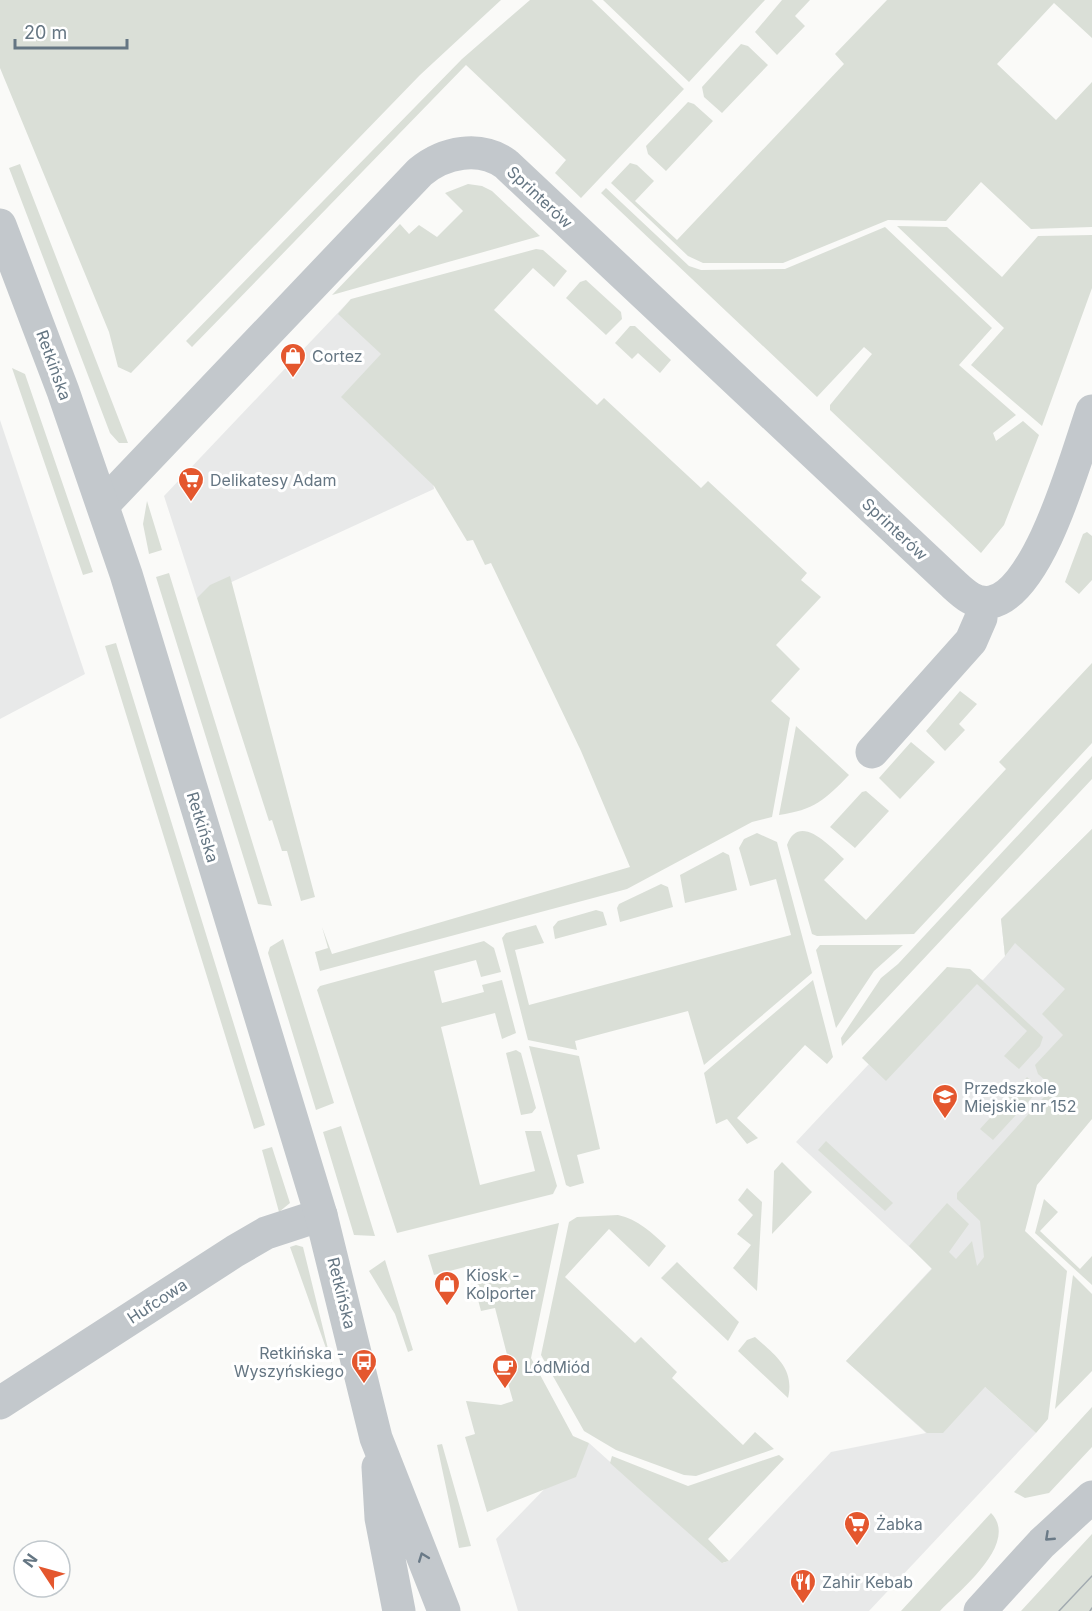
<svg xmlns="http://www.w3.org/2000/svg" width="1092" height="1611" viewBox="0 0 1092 1611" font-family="Inter,sans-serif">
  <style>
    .built { fill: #e8e9e9 }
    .green { fill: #dadfd7 }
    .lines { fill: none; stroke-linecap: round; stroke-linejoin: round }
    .minor { stroke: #c3c8cc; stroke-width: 33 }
    .tertiary { stroke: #c3c8cc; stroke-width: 33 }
    .tram { stroke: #a2aab0; stroke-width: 1.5 }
    .oneway { stroke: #6a7a87 }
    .labels { text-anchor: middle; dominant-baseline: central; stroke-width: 6; stroke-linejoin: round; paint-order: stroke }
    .street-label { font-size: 16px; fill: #657683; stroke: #fff }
    .poi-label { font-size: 16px; fill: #657683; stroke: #fff; text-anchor: start }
  </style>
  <rect width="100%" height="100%" fill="#fafaf8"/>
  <path class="built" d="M351,299L415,356L434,489L197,598L164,496Z
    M0,420L85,674L0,719Z
    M1092,829V1099L1026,1176L985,1387L1036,1433L869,1611H518L496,1539L589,1443L723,1563L729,1561L831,1452L926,1433L846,1361L932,1268L796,1142L955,972L983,980L1005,956L1001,919Z"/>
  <path class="green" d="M0,0H501L420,75L131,373L118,367L109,332L0,68Z
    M530,0H592L684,89L581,198L555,173L566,160L466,65L192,347L186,341L462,59Z
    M603,0H765L689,82Z
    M782,0H810L795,16L805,26L777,55L755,32Z
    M887,0H1092V38L1054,3L997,64L1056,120L1092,82V227L1031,229L981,182L946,221L888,220L783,263H703L688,256L611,183L630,163L637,165L654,181L635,201L677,240L844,64L835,54Z
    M741,44L748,46L768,65L722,113L704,97L702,87Z
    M688,102L694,104L713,121L666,171L648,154L646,146Z
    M20,164L128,443H119L110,433L9,168Z
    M468,184L482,186L492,191L540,236L332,295L400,224L409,234L419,225L437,237L463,211L445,193Z
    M606,188L689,266L701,270L785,269L885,227L992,328L959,365L1016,415L993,433L996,441L1023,421L1039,435L1004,525L981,553L830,410V405L872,354L864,347L817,397L601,193Z
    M897,226L947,227L1002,277L1038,236L1092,235V288L1042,426L971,365L1004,328Z
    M536,249L543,250L567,271L554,287L533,268L494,310L597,405L604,398L701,488L708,481L807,573L801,580L821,597L776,645L800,669L771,701L790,718L772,817L752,822L627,889L320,971L315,952L328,948L322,927L332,954L630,867L581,751L491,563L485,565L473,540L467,541L434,486L341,397L381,354L338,314L351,299Z
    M586,280L621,312L622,319L606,335L566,298L580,282Z
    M630,326H635L671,360L660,373L638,353L632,359L615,343Z
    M12,368L25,374L93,572L83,575Z
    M147,501L162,550L149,554L143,524Z
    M1087,532L1092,536V580L1079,594L1065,582L1083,534Z
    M169,573L272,906L258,904L156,577Z
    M230,576L315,897L301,901L287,851H282L272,820L269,821L197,598L210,585Z
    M116,643L265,1125L254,1129L105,646Z
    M1092,663V743L914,934L817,936L812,934L787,845C799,812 830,846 844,859L824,880L866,920L1006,769L999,762Z
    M960,691L977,704L959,724L965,730L945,751L926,731Z
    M796,726L849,775C825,800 814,810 779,815Z
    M911,742L935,762L900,799L879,778Z
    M1092,756V779L842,1046L841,1038L881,978L898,964Z
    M866,791L889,811L855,848L830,827L862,792Z
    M1092,829V1119L1037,1185L1025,1231L1067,1271L1048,1419L1036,1433L985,1387L943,1433H927L846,1361L932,1269L909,1246L947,1203L969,1224L949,1252L956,1259L972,1241L977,1266L984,1257L980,1221L957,1199V1193L1053,1087L1038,1074L1035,1065L1063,1035L1042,1014L1065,989L1015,943L1005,956L1001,919Z
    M757,833L777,842L812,973L704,1065L688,1011L575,1041L577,1050L528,1040L502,938L506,933L536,925L544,943L515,950L529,1005L791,935L776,879L750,886L739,848L744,839Z
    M723,852L729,855L737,890L685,903L680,875Z
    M661,884L668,887L673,907L620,922L617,908L619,904Z
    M596,910L603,912L607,925L555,939L553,927L558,921Z
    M283,939L334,1103L316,1110L268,953L270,947Z
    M484,941L494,948L501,972L481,977L476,960L434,971L442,1003L484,992L482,985L502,980L516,1033L502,1039L495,1013L441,1027L480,1185L535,1171L525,1131H541L557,1186L553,1194L397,1233L317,990L320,986Z
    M820,945H903L874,971L836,1028L816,950Z
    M947,967L970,969L1043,1037L1040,1046L1019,1069L1004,1056L1027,1031L977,984L886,1081L862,1058Z
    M813,980L833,1057L827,1064L805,1045L737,1118L758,1138L747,1144L727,1119L716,1124L704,1073Z
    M529,1046L579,1056L600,1149L577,1155L584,1183L570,1187L566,1185Z
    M516,1050L521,1053L536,1108L532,1113L521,1115L506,1053Z
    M1027,1077L1040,1089L993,1140L980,1129Z
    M341,1126L375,1236L354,1235L323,1132Z
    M826,1141L893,1203L885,1211L818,1150Z
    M272,1147L290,1203L279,1212L262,1150Z
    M782,1162L812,1192L772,1234L774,1171Z
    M747,1188L762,1202L757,1291L733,1268L751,1245L737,1234L753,1215L738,1200Z
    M1044,1199L1058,1212L1040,1231L1080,1269L1092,1256V1285L1035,1233Z
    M618,1215C638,1219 652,1233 666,1246L649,1267L609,1229L565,1277L635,1343L641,1337L677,1372L672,1378L743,1445L755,1432L774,1449L696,1476L684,1475L616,1450L584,1431L541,1355L569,1222L577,1217Z
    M559,1223L531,1358L573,1436L589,1443L576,1477L487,1512L465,1437L475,1434L466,1401L501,1405L513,1401L507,1380L513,1378L495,1308L481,1311L469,1266L434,1275L428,1255Z
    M296,1245L303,1247L332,1365L290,1247Z
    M385,1260L413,1350L408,1352L395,1314L369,1271Z
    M677,1262L739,1322L728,1341L661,1278Z
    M1073,1275L1092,1294V1371L1055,1409Z
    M755,1337C775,1355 795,1368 788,1398L738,1351L747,1340Z
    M1092,1407V1447L1049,1493L1025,1498L1014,1492Z
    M442,1444L471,1546L459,1548L437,1445Z
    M779,1455L784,1459L708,1539L729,1561L722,1563L610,1463L612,1456L688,1486Z
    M991,1513C1020,1543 960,1590 940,1611H901Z
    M1092,1534V1611H1021Z"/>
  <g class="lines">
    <path class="minor" d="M103,505L420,172C444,152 480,145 506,164L951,582C962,592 974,605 991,602C1040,593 1077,453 1092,411
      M872,752L971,641L981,618L982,602
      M0,1403L235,1251L266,1233L321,1215"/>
    <path class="tertiary" d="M0,225L63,391L126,574L321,1215L376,1438L444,1611
      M378,1467L381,1518L399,1611
      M980,1611L1042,1543L1092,1497"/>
    <path class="tram" d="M1059,1611L1092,1576
      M1090,1611L1092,1608"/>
  </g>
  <defs><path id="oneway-chevron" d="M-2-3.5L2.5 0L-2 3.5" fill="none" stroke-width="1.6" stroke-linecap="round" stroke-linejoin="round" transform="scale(1.5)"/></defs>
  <g class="oneway">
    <use href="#oneway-chevron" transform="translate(1049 1537) rotate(137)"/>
    <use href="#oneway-chevron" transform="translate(423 1557) rotate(-111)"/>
  </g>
  <defs>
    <symbol id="shop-pin" viewBox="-11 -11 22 30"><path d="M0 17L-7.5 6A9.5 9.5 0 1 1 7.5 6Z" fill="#e4572e" stroke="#fff"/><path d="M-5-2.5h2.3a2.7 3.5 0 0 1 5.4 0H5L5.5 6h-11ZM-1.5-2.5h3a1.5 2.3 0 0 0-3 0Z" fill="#fff"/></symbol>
    <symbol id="supermarket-pin" viewBox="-11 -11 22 30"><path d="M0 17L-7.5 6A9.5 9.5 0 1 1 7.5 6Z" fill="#e4572e" stroke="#fff"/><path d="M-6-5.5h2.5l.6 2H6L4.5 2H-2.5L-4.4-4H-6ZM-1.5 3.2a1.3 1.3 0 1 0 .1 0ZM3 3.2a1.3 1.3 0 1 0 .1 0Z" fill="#fff"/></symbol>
    <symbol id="school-pin" viewBox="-11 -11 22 30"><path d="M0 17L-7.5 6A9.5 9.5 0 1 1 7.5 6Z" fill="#e4572e" stroke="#fff"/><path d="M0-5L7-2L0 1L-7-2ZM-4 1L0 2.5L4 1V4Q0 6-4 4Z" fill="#fff"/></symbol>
    <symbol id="bus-pin" viewBox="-11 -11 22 30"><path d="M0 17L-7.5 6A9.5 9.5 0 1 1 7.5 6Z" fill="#e4572e" stroke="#fff"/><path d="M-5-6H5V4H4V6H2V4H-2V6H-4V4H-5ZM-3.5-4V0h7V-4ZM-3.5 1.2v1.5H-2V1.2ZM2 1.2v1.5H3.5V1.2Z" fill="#fff"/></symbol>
    <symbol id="cafe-pin" viewBox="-11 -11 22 30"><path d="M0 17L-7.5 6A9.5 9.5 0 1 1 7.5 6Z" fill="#e4572e" stroke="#fff"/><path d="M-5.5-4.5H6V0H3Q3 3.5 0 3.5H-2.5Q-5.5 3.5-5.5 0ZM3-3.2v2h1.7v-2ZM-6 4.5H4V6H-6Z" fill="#fff"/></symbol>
    <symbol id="restaurant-pin" viewBox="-11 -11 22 30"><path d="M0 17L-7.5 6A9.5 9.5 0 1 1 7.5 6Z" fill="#e4572e" stroke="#fff"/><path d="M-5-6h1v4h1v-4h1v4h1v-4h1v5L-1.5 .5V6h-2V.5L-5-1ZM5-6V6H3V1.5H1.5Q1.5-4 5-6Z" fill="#fff"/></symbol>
  </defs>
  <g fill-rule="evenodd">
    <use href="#shop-pin" x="278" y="341" width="30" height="40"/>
    <use href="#supermarket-pin" x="176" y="465" width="30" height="40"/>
    <use href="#school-pin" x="930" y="1082" width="30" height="40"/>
    <use href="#shop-pin" x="432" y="1269" width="30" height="40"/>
    <use href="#bus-pin" x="349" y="1347" width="30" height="40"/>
    <use href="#cafe-pin" x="490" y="1352" width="30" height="40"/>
    <use href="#supermarket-pin" x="842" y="1509" width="30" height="40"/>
    <use href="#restaurant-pin" x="788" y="1567" width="30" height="40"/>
  </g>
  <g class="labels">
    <g class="street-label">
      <text transform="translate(540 197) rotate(43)">Sprinterów</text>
      <text transform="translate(54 365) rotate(70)">Retkińska</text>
      <text transform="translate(895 529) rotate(43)">Sprinterów</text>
      <text transform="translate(203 827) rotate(73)">Retkińska</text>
      <text transform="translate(342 1293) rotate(76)">Retkińska</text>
      <text transform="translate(157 1301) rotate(-33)">Hufcowa</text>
    </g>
    <g class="poi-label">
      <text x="312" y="356">Cortez</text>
      <text x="210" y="480">Delikatesy Adam</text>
      <text x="964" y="1088">Przedszkole<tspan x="964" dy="18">Miejskie nr 152</tspan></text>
      <text x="466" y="1275">Kiosk -<tspan x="466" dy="18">Kolporter</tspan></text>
      <text x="344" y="1353" text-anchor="end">Retkińska -<tspan x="344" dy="18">Wyszyńskiego</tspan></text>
      <text x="524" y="1367">LódMiód</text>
      <text x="876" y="1524">Żabka</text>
      <text x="822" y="1582">Zahir Kebab</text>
    </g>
  </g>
  <g transform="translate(42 1569) rotate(306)"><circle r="28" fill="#ffffff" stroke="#c1c8cd" stroke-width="1.5"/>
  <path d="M0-4.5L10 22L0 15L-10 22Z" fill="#e4572e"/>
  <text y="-9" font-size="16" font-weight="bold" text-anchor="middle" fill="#657683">N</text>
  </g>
  <path d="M15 39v9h112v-9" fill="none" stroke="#657683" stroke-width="3"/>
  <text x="24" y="39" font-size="18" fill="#657683" stroke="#ffffff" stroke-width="4.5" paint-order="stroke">20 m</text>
</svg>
